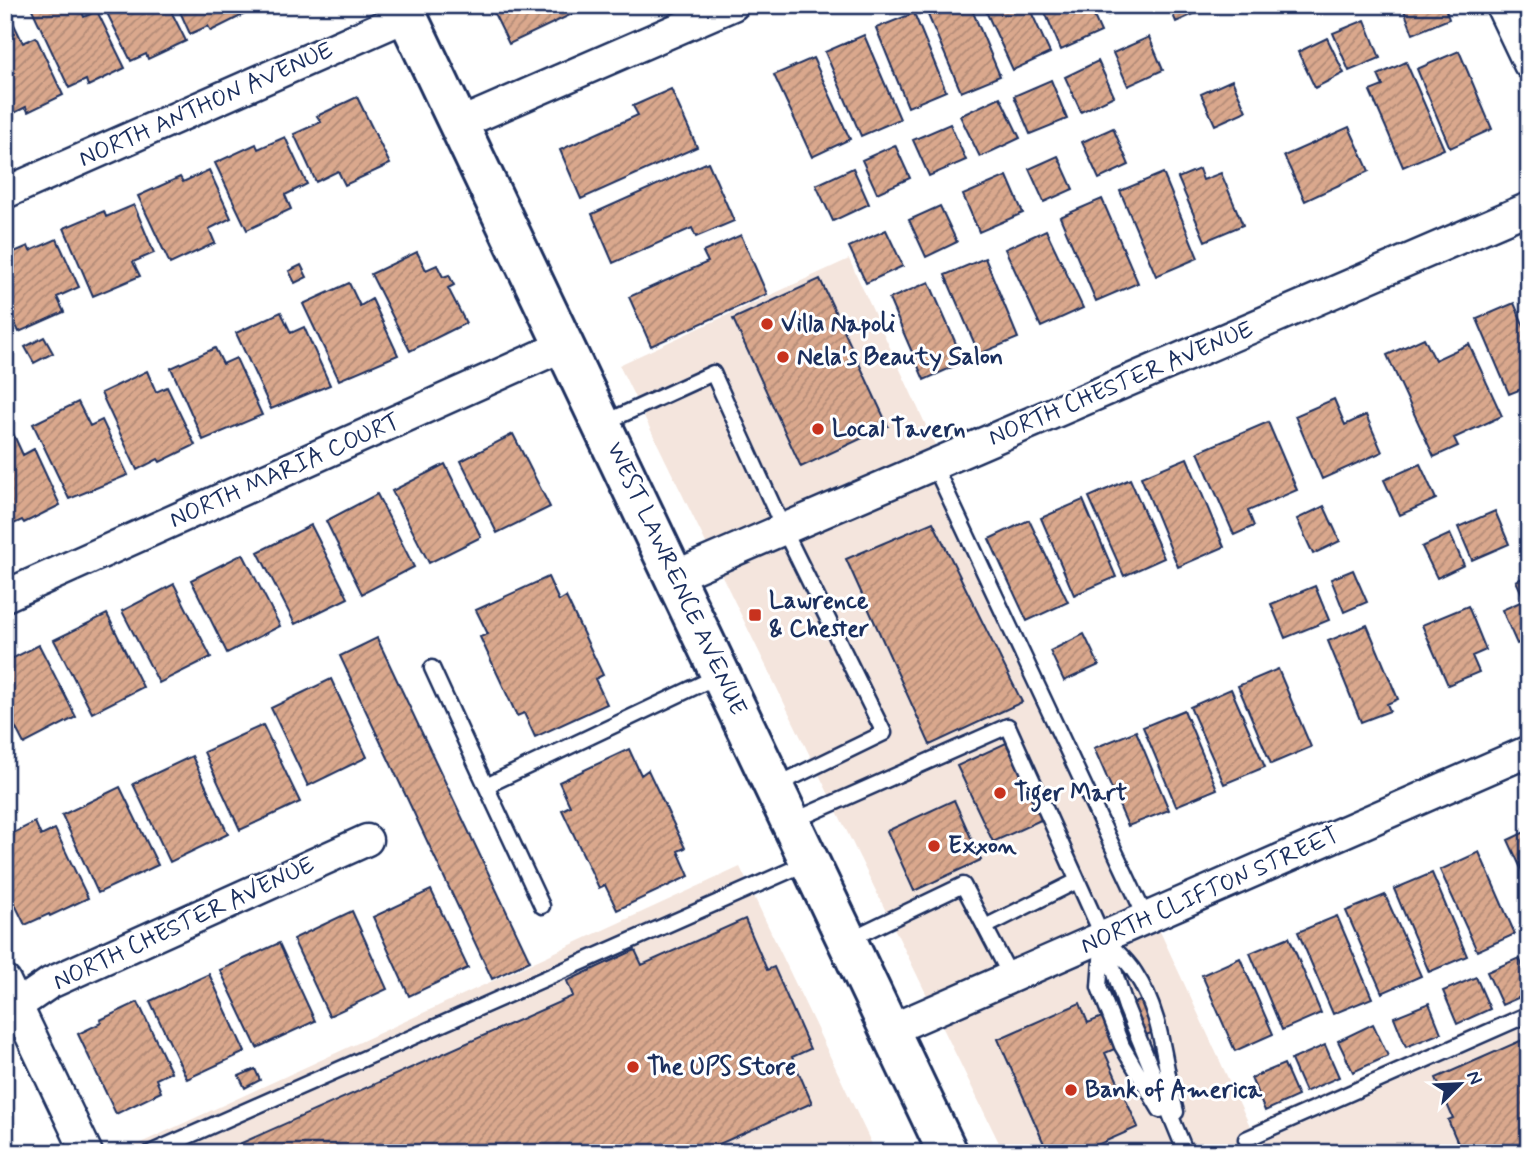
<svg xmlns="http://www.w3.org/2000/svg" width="1534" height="1158" viewBox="0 0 1534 1158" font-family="Mynerve,sans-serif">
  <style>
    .built { fill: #f4e5dd }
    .building { fill: url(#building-hatch); stroke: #1b2f5e; stroke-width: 2 }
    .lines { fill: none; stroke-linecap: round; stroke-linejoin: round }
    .lane-casing { stroke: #1b2f5e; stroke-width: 19 }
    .street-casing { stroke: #1b2f5e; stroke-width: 35 }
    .secondary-casing { stroke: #1b2f5e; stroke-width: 44 }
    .lane { stroke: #fff; stroke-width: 14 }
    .street { stroke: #fff; stroke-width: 30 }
    .secondary { stroke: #fff; stroke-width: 38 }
    .poi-dot { fill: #c8321e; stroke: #fff; stroke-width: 2.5 }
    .labels { text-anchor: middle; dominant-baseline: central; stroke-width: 6; stroke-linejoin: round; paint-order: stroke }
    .street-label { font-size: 24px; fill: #1b2f5e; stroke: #fff }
    .poi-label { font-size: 24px; font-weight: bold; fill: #1b2f5e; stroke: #fff; text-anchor: start }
  </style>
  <defs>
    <pattern id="building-hatch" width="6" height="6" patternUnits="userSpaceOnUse" patternTransform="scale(1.75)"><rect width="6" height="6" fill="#daa88d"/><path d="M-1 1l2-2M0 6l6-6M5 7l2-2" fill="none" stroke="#b08976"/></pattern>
  </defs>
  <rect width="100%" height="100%" fill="#fff"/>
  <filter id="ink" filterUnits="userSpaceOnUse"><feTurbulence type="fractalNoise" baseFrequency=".0143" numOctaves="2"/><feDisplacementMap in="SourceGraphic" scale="14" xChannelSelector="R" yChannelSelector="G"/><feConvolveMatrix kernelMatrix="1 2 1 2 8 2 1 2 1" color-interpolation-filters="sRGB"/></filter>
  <g filter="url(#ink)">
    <path class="built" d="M849,259L1250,1126L1529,1003V1153H1004L619,365Z
      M740,867L876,1153H119Z"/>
    <path class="building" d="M30,5H79L84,17L97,11L125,68L88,86L86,80L69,88Z
      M103,5H168L186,41L148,59L146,54L131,61Z
      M177,5H241L245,14L211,31L208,26L190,34Z
      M490,5H591L509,44Z
      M932,5H970L1000,76L961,92L925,8Z
      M983,5H1028L1050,53L1013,70Z
      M1042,5H1089L1101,32L1061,50Z
      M1105,5H1132L1108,15Z
      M1169,5H1214L1176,22Z
      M1402,5H1444L1449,19L1413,34Z
      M8,12L23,43L36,37L63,95L28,112L26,107L8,116L5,111V13Z
      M914,13L946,91L908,107L876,28Z
      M1365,20L1380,58L1349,71L1333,33Z
      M864,35L900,119L861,136L825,52Z
      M1149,37L1163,70L1128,86L1113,53Z
      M1327,38L1344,73L1315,88L1298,52Z
      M1459,51L1492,129L1450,148L1417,69Z
      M813,58L850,139L812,157L774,75Z
      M1098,61L1114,96L1081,112L1065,77Z
      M1406,62L1444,149L1403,167L1370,91L1383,86L1378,75Z
      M1051,80L1067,119L1030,134L1014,96Z
      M1232,80L1246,111L1215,125L1201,94Z
      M671,89L697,147L581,199L560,150L638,115L633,106Z
      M357,97L390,164L345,185L338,171L316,182L294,134L321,122L317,116Z
      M1000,97L1020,138L980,157L960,116Z
      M950,124L966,160L929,176L913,140Z
      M1349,127L1369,171L1305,201L1284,156Z
      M1113,128L1129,165L1099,179L1082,142Z
      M285,137L307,184L285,195L291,209L247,230L215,163L256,144L258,149Z
      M895,145L910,178L877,193L862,160Z
      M1058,156L1073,189L1044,202L1029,169Z
      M708,162L734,221L696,237L692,228L613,263L592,214Z
      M853,168L869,204L833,221L816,185Z
      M1199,169L1203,180L1221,173L1243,225L1205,241L1178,178Z
      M209,170L231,218L209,229L215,243L170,264L138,196L180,177L183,182Z
      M1163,173L1198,258L1156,276L1120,191Z
      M1007,176L1023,213L979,232L963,195Z
      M1102,199L1138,283L1096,301L1060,217Z
      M134,205L154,253L133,262L140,276L93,296L64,228L104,211L106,217Z
      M940,206L957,242L926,257L909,220Z
      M886,230L903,266L866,283L849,247Z
      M1046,230L1083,308L1041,327L1005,249Z
      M741,235L767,294L651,346L629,297L708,262L703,252Z
      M57,239L79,287L57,297L64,312L19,332L5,302V256L28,246L30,251Z
      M417,252L426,270L437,265L443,277L449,275L454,285L448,288L466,323L410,351L371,274Z
      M985,258L1018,338L979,354L945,275Z
      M301,265L307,277L295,283L289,271Z
      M820,279L888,426L801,467L733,319Z
      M929,282L964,362L924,380L889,299Z
      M349,283L360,306L372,299L398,355L339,380L303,304Z
      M1514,303L1529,338V386L1509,394L1477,319Z
      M281,312L291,333L304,327L330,385L271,409L236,333Z
      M44,337L53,353L34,363L25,347Z
      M1424,338L1435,360L1469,344L1502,416L1454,438L1458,446L1434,457L1387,355Z
      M215,348L223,364L236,358L262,415L203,440L171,368Z
      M147,371L156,392L167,387L195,445L160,462L158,459L137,470L101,393Z
      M1334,399L1345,425L1366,415L1382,452L1322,479L1295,416Z
      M78,402L90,426L102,420L128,475L69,499L33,424Z
      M1268,422L1297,490L1248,511L1254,526L1234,535L1198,452Z
      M12,431L23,455L34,449L60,505L24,523L22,520L5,528V434Z
      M513,434L550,507L497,533L461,461Z
      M1187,458L1224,547L1178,567L1141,477Z
      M445,464L481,537L429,563L392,491Z
      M1420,464L1436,499L1400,515L1384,480Z
      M1130,479L1164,558L1124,576L1089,497Z
      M377,494L414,567L362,594L326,521Z
      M1083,500L1116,577L1074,595L1041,518Z
      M1324,506L1340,541L1313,554L1297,519Z
      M1495,511L1509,544L1472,560L1458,527Z
      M1029,520L1068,602L1027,621L989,539Z
      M933,522L1022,702L930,745L846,559Z
      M311,525L348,598L295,624L258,552Z
      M1450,534L1464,565L1437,578L1422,547Z
      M243,554L280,626L227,653L191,580Z
      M1353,570L1367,602L1344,612L1331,579Z
      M1529,575V639L1517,644L1502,610L1525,600L1516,581Z
      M548,577L559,601L566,597L603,675L595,679L607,704L535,737L524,713L517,716L480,637L488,634L476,610Z
      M174,584L211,657L159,683L122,611Z
      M1315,586L1329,620L1285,638L1271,604Z
      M1468,606L1486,650L1472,656L1479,672L1448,685L1422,625Z
      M107,614L143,687L92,713L54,640Z
      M1367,625L1398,699L1387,704L1390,711L1361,722L1328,641Z
      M1084,634L1099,665L1064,681L1050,651Z
      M377,638L530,961L492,979L340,656Z
      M39,645L76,717L24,744L5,707V662Z
      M1278,669L1311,747L1271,764L1238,686Z
      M331,679L367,757L308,786L271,708Z
      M1231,689L1265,767L1224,784L1190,707Z
      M1184,710L1217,789L1176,806L1143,727Z
      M263,725L300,802L240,830L204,752Z
      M1136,731L1169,810L1128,826L1094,748Z
      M5,732L14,750L5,754Z
      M1006,743L1043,819L993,842L957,766Z
      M629,749L641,775L648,770L685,848L678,851L689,876L617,910L605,885L599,888L562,810L570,806L559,782Z
      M192,756L228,834L170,862L133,784Z
      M120,787L158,865L98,893L62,815Z
      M954,800L981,860L914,891L887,831Z
      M35,822L41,836L55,829L88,898L50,916L49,914L25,925L5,884V837Z
      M1529,830V886L1508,840Z
      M1479,852L1515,934L1477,951L1440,870Z
      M1432,873L1467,956L1429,972L1394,889Z
      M431,890L468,968L409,996L373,917Z
      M1385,895L1421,976L1382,993L1346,911Z
      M352,911L387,989L329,1016L293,939Z
      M1337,916L1372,998L1333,1014L1298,932Z
      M745,919L767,970L774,967L810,1049L792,1057L812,1103L699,1153H219L573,996L567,981L635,950L642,965Z
      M1289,937L1321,1013L1282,1030L1250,953Z
      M279,943L315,1021L257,1048L220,970Z
      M1240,958L1273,1034L1235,1051L1202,975Z
      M1519,958L1529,980V993L1502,1005L1487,972Z
      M209,974L245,1052L187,1079L150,1001Z
      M1476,977L1490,1009L1457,1024L1443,991Z
      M1144,999L1158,1030L1105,1053L1138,1127L1079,1153H1048L998,1039L1080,1003L1088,1023Z
      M138,1002L171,1072L156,1079L161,1092L116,1114L78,1034L101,1023L100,1020Z
      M1429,1003L1441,1033L1406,1047L1394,1017Z
      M1373,1024L1388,1056L1353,1072L1338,1041Z
      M1529,1037V1153H1462L1448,1120L1453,1118L1436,1078Z
      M1325,1045L1339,1077L1305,1092L1291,1060Z
      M1284,1064L1298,1096L1265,1111L1251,1078Z
      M255,1069L260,1080L245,1088L239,1076Z"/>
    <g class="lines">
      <defs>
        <path id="lane" d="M604,423L713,373L784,530L884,733L775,786
          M934,465L1146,918
          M432,668L486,786L720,675
          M486,786L542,906
          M793,821L1008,726L1103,937L1126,1007L1186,1153
          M985,927L1077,881
          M848,940L963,885L1011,977
          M1106,941C1116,951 1128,961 1135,973C1164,1017 1163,1064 1176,1112
          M1102,946L1099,987L1122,1046L1160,1110
          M1246,1139L1529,1014
          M150,1153L809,862"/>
        <path id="street" d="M1501,5L1529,64
          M459,124L733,5
          M5,193L407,16
          M675,576L1529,208
          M5,596L565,345
          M5,981L87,1153
          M5,1014L50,983L367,840
          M890,1030L1529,751"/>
        <path id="secondary" d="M402,5L948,1153"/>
      </defs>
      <use href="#lane" class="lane-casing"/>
      <use href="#street" class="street-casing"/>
      <use href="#secondary" class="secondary-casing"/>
      <use href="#lane" class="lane"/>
      <use href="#street" class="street"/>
      <use href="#secondary" class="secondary"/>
    </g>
  </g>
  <g class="poi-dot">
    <circle cx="767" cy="324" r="7"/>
    <circle cx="783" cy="357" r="7"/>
    <circle cx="818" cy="429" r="7"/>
    <rect x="748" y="608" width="14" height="14" rx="3.5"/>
    <circle cx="1000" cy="793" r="7"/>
    <circle cx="934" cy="846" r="7"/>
    <circle cx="633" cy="1067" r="7"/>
    <circle cx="1071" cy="1090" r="7"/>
  </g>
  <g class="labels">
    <g class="street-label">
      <text transform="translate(206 105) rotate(-24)">NORTH ANTHON AVENUE</text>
      <text transform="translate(1121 384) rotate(-23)">NORTH CHESTER AVENUE</text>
      <text transform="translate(285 471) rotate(-24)">NORTH MARIA COURT</text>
      <text transform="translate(676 579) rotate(65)">WEST LAWRENCE AVENUE</text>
      <text transform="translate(1210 891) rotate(-24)">NORTH CLIFTON STREET</text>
      <text transform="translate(184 924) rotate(-25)">NORTH CHESTER AVENUE</text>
    </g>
    <g class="poi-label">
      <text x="781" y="324">Villa Napoli</text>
      <text x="797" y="357">Nela's Beauty Salon</text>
      <text x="832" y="429">Local Tavern</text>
      <text x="769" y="601">Lawrence<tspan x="769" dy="28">&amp; Chester</tspan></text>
      <text x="1014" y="793">Tiger Mart</text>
      <text x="948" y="846">Exxon</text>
      <text x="647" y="1067">The UPS Store</text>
      <text x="1085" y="1090">Bank of America</text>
    </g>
  </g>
  <rect width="1534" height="1158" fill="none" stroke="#fff" stroke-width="28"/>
  <rect x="14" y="14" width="1506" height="1130" fill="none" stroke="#1b2f5e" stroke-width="2.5" filter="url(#ink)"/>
  <g transform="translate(1460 1084) rotate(66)" stroke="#ffffff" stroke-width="5" paint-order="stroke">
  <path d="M0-5L12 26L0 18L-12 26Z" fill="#1b2f5e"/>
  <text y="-10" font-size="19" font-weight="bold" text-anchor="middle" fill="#1b2f5e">N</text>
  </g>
</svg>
